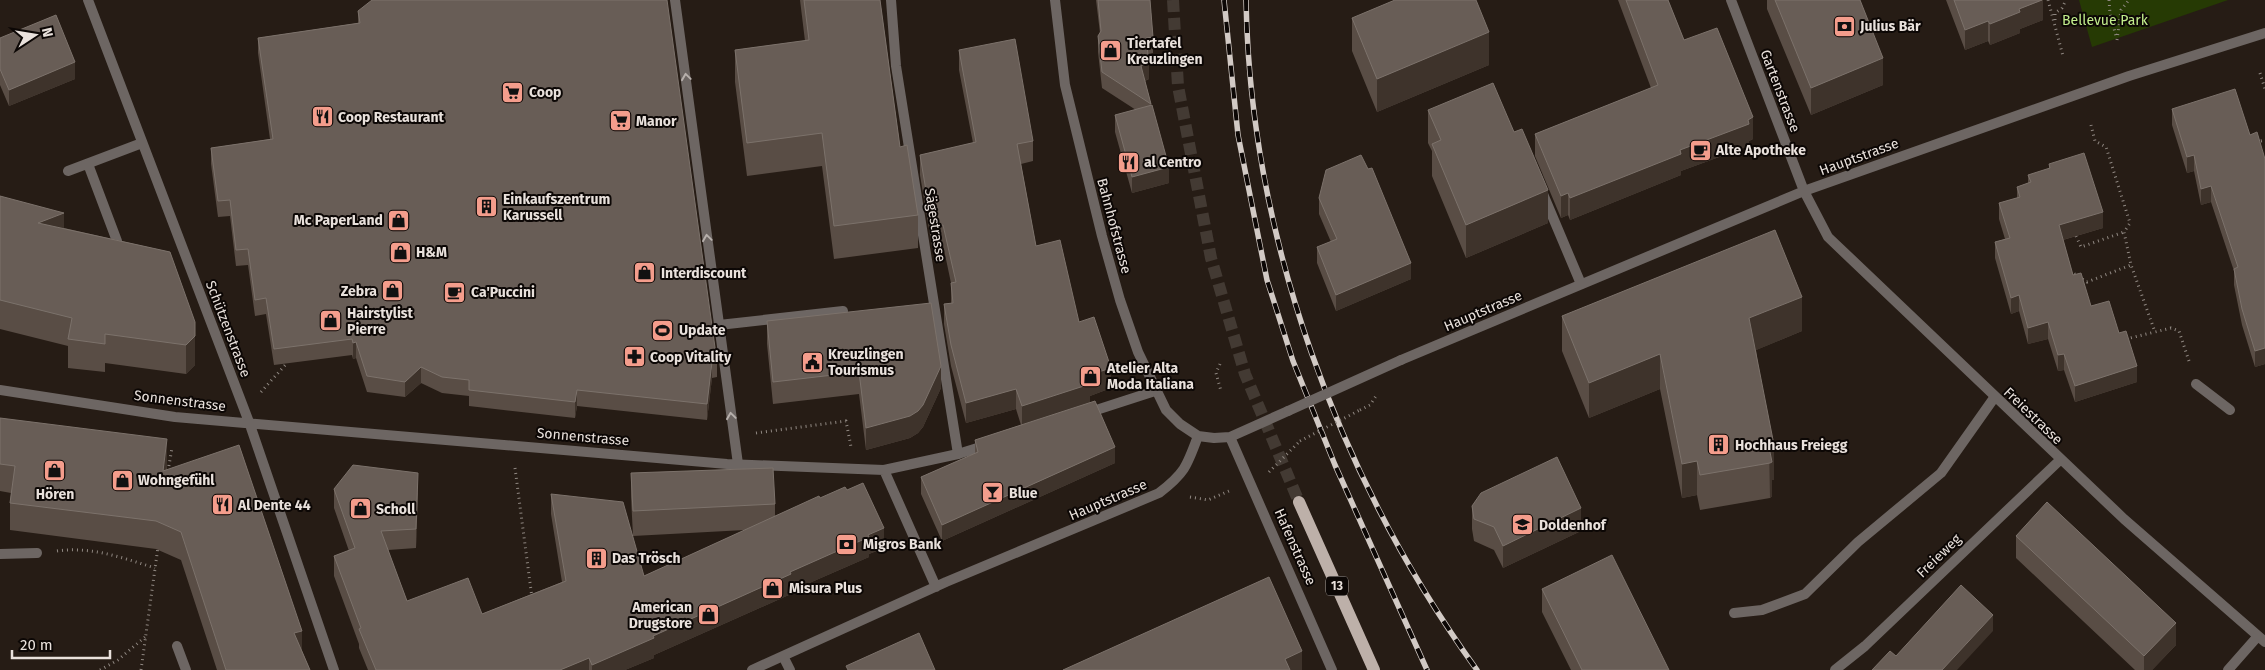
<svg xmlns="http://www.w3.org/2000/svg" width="2265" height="670" viewBox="0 0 2265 670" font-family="'Fira Sans',sans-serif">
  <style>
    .green { fill: #263a04 }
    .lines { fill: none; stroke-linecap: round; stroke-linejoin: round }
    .primary-tunnel { stroke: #433a33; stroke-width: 12; stroke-dasharray: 12 6; stroke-linecap: butt }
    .path { stroke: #908882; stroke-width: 3; stroke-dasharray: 1 4; stroke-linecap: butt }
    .lane { stroke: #6d6663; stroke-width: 10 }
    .street { stroke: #6d6663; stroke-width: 10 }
    .primary { stroke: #bdb0a9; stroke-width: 12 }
    .rail-casing { stroke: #d2cac5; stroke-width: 5.5 }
    .rail { stroke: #0c0705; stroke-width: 4; stroke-dasharray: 11; stroke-linecap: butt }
    .path-bridge { stroke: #908882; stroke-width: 3; stroke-dasharray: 1 4; stroke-linecap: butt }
    .street-bridge { stroke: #6d6663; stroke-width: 10 }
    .wall { fill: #594d45 }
    .shaded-wall { fill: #3e332b }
    .building { fill: #685d56; stroke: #7c726b }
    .oneway { stroke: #b7b0ac }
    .labels { text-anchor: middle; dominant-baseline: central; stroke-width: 4; stroke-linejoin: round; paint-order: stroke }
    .shield { fill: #0c0705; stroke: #a7a09c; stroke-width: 1 }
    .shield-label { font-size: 12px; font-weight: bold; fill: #e9e1dc }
    .park-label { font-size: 14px; fill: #c3ee8d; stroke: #0c0705 }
    .poi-label { font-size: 14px; font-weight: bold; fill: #e9e1dc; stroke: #0c0705; text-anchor: start }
    .street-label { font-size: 14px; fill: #e9e1dc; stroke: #0c0705 }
  </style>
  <rect width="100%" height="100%" fill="#261c15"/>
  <path class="green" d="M2079,0H2228L2092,47Z"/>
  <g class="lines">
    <path class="primary-tunnel" d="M1173,0L1178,86L1211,258L1245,374L1299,502"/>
    <path class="path" d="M2048,0L2063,56
      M2109,0L2110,14L2116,36
      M2055,20V13L2062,8L2066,0
      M2117,40L2121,10L2129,0
      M2260,73L2265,89
      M2091,125L2095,141L2106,147L2130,223L2124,232L2131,265L2155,332L2171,328L2179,331L2190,364
      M2256,142L2265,140
      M2076,236L2081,247L2124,232
      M2070,271L2087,282L2131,265
      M2126,339L2155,332
      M1220,364L1216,373L1221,391
      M261,392L287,363
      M1360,410L1370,405L1376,396
      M756,433L846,421L851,447
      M515,468L532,598
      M168,471L172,448
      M1269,472L1300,441
      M1190,497L1208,500L1229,491
      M57,551C91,546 123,558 155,568
      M100,670L118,660L145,637
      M141,670L158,547"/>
    <path class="lane" d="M675,0L738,464
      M891,0L896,66L958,454
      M88,164L117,241
      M68,171L142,143
      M1543,194L1581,284
      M719,325L843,311
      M2196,384L2230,410
      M0,554L37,553
      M1734,613L1762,610L1805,594L1858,542L1941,473L1994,398
      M177,646L186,670"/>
    <path class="street" d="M88,0L249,422L334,670
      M1055,0L1065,85L1102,236L1120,300L1138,352L1166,410L1180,424L1198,436L1214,438L1230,437L1288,411
      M1731,0L1804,191L1828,237L2124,519L2265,642
      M1401,360L1804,191L2129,76L2265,33
      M0,390L175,417L727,464L884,470L958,454L987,445
      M1087,413L1155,391
      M1230,437L1332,670
      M884,470L936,587
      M783,656L790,670
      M752,670L946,582L1159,493C1185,473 1187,466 1198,436
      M1835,670L1865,646L2060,460
      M2228,670L2258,636"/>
    <path class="primary" d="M1299,502L1374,670"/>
    <defs>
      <path id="rail" d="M1224,0L1238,135L1267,280L1293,361L1335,465L1427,670
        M1246,0C1250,237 1339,479 1477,670"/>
    </defs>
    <use href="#rail" class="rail-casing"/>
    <use href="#rail" class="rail"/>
    <path class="path-bridge" d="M1300,441L1360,410"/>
    <path class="street-bridge" d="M1288,411L1401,360"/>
  </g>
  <path class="wall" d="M800,0H880L900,147L918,215V248L834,259L822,166L747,176L735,82V50L805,41Z
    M1096,0H1150L1153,37V53L1148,54L1149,79L1145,81L1151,104L1169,183L1132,193L1115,132V115L1136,110L1102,88L1098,52V36L1100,33Z
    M1618,0H1668L1684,40L1753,139L1749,141V146L1681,171V175L1570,220L1568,215L1561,218L1535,156V134L1651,88Z
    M1767,0H1860L1883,85L1811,115L1767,9Z
    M1946,0H2043V20L2020,29V33L1990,45L1988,41L1965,50Z
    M358,11L717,362V377L712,378L707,420L577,406L575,418L469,406V396L442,393L421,383L405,397L367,392L356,358L353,359L352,355L274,365L266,314L255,316L248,265L236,266L230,216L218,217L211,164V148L270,139L258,53V38L358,23Z
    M1352,18L1489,65L1377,112L1352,51Z
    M0,38L75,79L9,106L0,85Z
    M959,50L1033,141V161L1021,164L1036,246L1079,322L1111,388L1090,396V403L1115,463L942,541L921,494V477L975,454V440L1021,425L1016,409L966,423L951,366L944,324V304L951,303V283L943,245L932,247L920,175V155L973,143L959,70Z
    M2172,109L2250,135L2265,159V364L2255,367L2242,325L2234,285V271L2211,202L2201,205L2194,171L2187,173L2172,125Z
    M1428,110L1548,223L1466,258L1432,176V151L1428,143Z
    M2049,164L2103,228L2063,240L2073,275L2091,306L2119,333L2137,382L2075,402L2064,370L2058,371L2048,339L2028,344L2019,311L2011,314L1995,258V242L2005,239L1999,219V203L2017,198V187L2028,183V175L2049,169Z
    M0,196L64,228L170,252L195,365L186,374L105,363V372L68,368V346L0,329Z
    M1319,198L1411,279L1336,311L1317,263V247L1331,242L1319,214Z
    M1562,316L1802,331L1756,350L1774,480H1772V496L1770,498L1700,510L1697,495L1682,498L1660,389L1589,418L1562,351Z
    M767,321L941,388L923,427L918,433L910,438L866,450L859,394L773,404L767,344Z
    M0,418L167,466V470L302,651L310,670H217L181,560L156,549L10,530V503L11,493L0,491Z
    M631,473L775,504V516L820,498L884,548L869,554V557L791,591V594L654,655V658L625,670H368L359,648V644L334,576V556L349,551L334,508V489L418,493L416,548L388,550L407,601L482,614L562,582L551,514V494L644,576L745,530L633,536L631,497Z
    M1472,506L1581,531L1503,568L1494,550L1474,541L1472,529Z
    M2016,536L2176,645L2152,670H2135L2016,558Z
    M1542,589L1669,670H1571L1542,612Z"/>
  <path class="shaded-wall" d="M2043,0V20L2020,29V33L1990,45V24L2019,9Z
    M1988,21V41L1965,50V30Z
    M1489,32V65L1377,112V79Z
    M1883,58V85L1811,115V88Z
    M75,62V79L9,106V90Z
    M1149,63V79L1141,82V66Z
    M1753,117V139L1749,141V146L1681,171V175L1570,220V198Z
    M2194,155V171L2187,173V157Z
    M1169,167V183L1132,193V177Z
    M2211,186V202L2201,205V189Z
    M1548,190V223L1466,258V225Z
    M1568,193V215L1561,218V196Z
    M2103,212V228L2059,241V225Z
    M64,213V241L38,223Z
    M1411,263V279L1336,311V295Z
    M2019,295V311L2011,314V298Z
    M1802,297V331L1749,353V318Z
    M195,322V365L186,374V345Z
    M2048,322V339L2028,344V328Z
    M356,342V358L353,359V343Z
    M2265,348V364L2255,367V351Z
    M1660,354V389L1589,418V383Z
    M2064,354V370L2058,371V355Z
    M712,362V378L707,420V404Z
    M941,366V388L923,427L918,433L910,438L866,450V428Z
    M2137,366V382L2075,402V386Z
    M421,367V383L405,397V382Z
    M1111,368V388L1090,396V405L1022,426V406L1086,376Z
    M1016,389V409L966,423V403Z
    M577,390V406L575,418V402Z
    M167,439V466L163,498V471Z
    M1774,445V480H1772V496L1770,498L1769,447Z
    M1115,447V463L942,541V525Z
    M1697,461V495L1682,498V464Z
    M418,473V493L416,548V529Z
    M1581,508V531L1503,568V546Z
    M884,528V548L869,554V557L791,591V594L654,655V658L625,670H592V665Z
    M1993,615V631L1957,670H1942Z
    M2176,623V645L2152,670H2144V656Z
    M302,631V658L294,633Z
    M1302,651V670H1285V659Z
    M589,658V670H560Z"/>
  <path class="building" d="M372,0H667L717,362H712L707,404L577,390L575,402L469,390V380L442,377L421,367L405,382L367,376L356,342L353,343L352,339L274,349L266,298L255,300L248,249L236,250L230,200L218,201L211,148L273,139L258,38L360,23L358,11Z
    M804,0H880L900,147L907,145L918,215L834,226L822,133L747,143L735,50L809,40Z
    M1098,0H1150L1153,37L1146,38L1149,63L1141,66L1151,104L1102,72L1098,36L1101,31Z
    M1395,0H1476L1489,32L1377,79L1352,18Z
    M1626,0H1668L1684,40L1717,28L1753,117L1748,120L1749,124L1680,150L1681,154L1570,198L1568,193L1561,196L1535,134L1658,85Z
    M1775,0H1860L1883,58L1811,88Z
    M1954,0H2042L2019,9L2020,12L1990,24L1988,21L1965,30Z
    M56,15L75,62L9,90L0,69V38Z
    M1015,39L1033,141L1017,144L1036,246L1060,240L1079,322L1094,317L1111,368L1086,376L1090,384L1022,406L1016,389L966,403L951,345L944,304L953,303L951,283L956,282L943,225L932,226L920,155L976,142L959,50Z
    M1493,83L1514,132L1522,129L1548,190L1466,225L1432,144L1441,140L1428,110Z
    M2235,89L2250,135L2257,132L2265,159V348L2255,351L2242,309L2234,269L2238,267L2211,186L2201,189L2194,155L2187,157L2172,109Z
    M1152,105L1169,167L1132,177L1115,115Z
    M2084,153L2103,212L2059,225L2073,275L2081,273L2091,306L2109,301L2119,333L2126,331L2137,366L2075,386L2064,354L2058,355L2048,322L2028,328L2019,295L2011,298L1995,242L2010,238L1999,203L2020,197L2017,187L2031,182L2028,175L2050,168L2049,164Z
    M1361,155L1368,169L1372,168L1411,263L1336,295L1317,247L1337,239L1319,198L1326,170Z
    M0,196L64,213L38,223L170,252L195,322V336L186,345L105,334V344L68,339L72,318L0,300Z
    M1775,230L1802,297L1749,318L1774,445L1769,447L1772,462L1770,463L1700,475L1697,461L1682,464L1660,354L1589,383L1562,316Z
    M931,303L941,366L923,405L918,411L910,416L866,428L859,372L773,382L767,321Z
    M1095,401L1115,447L942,525L921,477L978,452L975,440Z
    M0,418L167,439L163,471L239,445L302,631L294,633L310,670H226L181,532L156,521L10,503L15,466L0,464Z
    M1557,457L1581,508L1503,546L1494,527L1474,519L1472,506L1481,493Z
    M353,465L418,473L416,529L381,531L407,601L468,578L482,614L566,581L551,494L623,502L644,576L819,496L820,498L845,487L847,490L863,483L884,528L868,535L869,537L790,572L791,574L653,636L654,638L592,665L589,658L560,670H376L359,629L361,628L334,556L355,548L334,489Z
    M773,468L775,504L633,511L631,473Z
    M2047,502L2176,623L2144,656L2016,536Z
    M1612,555L1669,670H1582L1542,589Z
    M1269,577L1302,651L1285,659L1290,670H1063Z
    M1961,585L1993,615L1942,670H1872L1890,651L1896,656Z
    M919,633L935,670H848L846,666Z"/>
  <defs><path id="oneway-chevron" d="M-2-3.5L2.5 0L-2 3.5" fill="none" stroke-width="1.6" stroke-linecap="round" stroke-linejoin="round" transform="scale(1.25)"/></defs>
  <g class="oneway">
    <use href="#oneway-chevron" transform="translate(686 77) rotate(-98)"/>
    <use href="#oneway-chevron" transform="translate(707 238) rotate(-98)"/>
    <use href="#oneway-chevron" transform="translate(731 416) rotate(-98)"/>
  </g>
  <defs>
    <symbol id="bank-square" viewBox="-11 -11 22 22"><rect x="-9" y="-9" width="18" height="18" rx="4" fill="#f49d8c" stroke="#0c0705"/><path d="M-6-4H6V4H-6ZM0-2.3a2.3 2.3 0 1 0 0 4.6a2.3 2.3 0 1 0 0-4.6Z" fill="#111"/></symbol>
    <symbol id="shop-square" viewBox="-11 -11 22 22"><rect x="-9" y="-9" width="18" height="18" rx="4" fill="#f49d8c" stroke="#0c0705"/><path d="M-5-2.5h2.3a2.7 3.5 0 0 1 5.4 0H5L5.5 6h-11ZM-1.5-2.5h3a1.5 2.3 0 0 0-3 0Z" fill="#111"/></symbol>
    <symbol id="supermarket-square" viewBox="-11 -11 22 22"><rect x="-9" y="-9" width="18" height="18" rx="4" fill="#f49d8c" stroke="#0c0705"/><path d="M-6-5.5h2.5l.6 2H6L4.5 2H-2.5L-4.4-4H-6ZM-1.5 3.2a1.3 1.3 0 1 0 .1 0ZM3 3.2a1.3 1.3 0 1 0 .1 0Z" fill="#111"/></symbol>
    <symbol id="restaurant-square" viewBox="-11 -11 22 22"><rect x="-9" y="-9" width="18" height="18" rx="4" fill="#f49d8c" stroke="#0c0705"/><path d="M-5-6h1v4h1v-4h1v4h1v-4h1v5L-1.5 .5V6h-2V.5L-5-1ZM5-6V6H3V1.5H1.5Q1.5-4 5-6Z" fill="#111"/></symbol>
    <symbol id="cafe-square" viewBox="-11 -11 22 22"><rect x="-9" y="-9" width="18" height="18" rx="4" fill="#f49d8c" stroke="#0c0705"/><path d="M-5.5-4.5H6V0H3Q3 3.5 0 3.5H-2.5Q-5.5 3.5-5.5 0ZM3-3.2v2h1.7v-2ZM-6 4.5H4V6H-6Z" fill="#111"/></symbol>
    <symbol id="building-square" viewBox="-11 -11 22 22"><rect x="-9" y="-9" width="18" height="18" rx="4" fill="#f49d8c" stroke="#0c0705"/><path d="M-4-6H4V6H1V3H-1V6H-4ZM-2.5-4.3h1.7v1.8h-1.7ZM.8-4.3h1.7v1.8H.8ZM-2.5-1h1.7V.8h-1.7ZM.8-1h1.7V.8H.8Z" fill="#111"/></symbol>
    <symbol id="stadium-square" viewBox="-11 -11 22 22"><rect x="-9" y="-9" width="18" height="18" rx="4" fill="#f49d8c" stroke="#0c0705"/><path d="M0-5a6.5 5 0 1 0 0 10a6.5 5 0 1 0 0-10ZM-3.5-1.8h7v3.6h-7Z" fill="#111"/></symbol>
    <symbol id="pharmacy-square" viewBox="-11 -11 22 22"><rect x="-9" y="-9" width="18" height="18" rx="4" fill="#f49d8c" stroke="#0c0705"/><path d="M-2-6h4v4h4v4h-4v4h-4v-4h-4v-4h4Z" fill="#111"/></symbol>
    <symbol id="civic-square" viewBox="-11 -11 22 22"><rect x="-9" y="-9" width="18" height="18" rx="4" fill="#f49d8c" stroke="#0c0705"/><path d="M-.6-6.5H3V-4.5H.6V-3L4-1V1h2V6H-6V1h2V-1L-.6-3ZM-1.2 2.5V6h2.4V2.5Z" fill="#111"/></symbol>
    <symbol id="bar-square" viewBox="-11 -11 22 22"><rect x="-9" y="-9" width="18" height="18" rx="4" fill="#f49d8c" stroke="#0c0705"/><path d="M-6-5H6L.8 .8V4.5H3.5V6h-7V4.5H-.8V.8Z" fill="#111"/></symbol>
    <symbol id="school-square" viewBox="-11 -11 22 22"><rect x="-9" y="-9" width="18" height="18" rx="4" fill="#f49d8c" stroke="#0c0705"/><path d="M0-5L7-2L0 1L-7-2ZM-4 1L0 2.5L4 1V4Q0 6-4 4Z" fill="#111"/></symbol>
  </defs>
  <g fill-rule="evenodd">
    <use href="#bank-square" x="1832" y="14" width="25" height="25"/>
    <use href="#shop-square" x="1098" y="38" width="25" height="25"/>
    <use href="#supermarket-square" x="500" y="80" width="25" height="25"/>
    <use href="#restaurant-square" x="310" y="104" width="25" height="25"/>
    <use href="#supermarket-square" x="608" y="108" width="25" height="25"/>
    <use href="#cafe-square" x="1688" y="138" width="25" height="25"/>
    <use href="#restaurant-square" x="1116" y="150" width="25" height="25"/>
    <use href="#building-square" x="474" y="194" width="25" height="25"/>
    <use href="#shop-square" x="386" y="208" width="25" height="25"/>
    <use href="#shop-square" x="388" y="240" width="25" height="25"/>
    <use href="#shop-square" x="632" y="260" width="25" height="25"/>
    <use href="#shop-square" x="380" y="278" width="25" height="25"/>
    <use href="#cafe-square" x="442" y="280" width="25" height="25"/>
    <use href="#shop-square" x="318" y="308" width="25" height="25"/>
    <use href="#stadium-square" x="650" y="318" width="25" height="25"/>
    <use href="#pharmacy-square" x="622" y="344" width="25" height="25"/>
    <use href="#civic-square" x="800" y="350" width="25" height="25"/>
    <use href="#shop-square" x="1078" y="364" width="25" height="25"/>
    <use href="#building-square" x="1706" y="432" width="25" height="25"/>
    <use href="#shop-square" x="42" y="458" width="25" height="25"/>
    <use href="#shop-square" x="110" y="468" width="25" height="25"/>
    <use href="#bar-square" x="980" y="480" width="25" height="25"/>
    <use href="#restaurant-square" x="210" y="492" width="25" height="25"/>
    <use href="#shop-square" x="348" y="496" width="25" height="25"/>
    <use href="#school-square" x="1510" y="512" width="25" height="25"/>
    <use href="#bank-square" x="834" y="532" width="25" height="25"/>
    <use href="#building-square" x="584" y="546" width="25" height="25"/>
    <use href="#shop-square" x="760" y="576" width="25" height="25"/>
    <use href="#shop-square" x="696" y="602" width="25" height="25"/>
  </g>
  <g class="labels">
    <rect class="shield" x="1326" y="576.5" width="22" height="19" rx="4"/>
    <g class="shield-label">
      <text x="1337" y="586">13</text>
    </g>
    <g class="park-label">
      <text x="2105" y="20">Bellevue Park</text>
    </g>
    <g class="poi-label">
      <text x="1860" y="26">Julius Bär</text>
      <text x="1127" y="43">Tiertafel<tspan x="1127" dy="16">Kreuzlingen</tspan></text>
      <text x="529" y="92">Coop</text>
      <text x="338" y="117">Coop Restaurant</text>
      <text x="636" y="121">Manor</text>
      <text x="1716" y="150">Alte Apotheke</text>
      <text x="1144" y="162">al Centro</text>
      <text x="503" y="199">Einkaufszentrum<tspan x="503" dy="16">Karussell</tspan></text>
      <text x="383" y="220" text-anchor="end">Mc PaperLand</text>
      <text x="416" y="252">H&amp;M</text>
      <text x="661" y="273">Interdiscount</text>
      <text x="377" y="291" text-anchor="end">Zebra</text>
      <text x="471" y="292">Ca'Puccini</text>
      <text x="347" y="313">Hairstylist<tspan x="347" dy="16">Pierre</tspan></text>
      <text x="679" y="330">Update</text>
      <text x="828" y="354">Kreuzlingen<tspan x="828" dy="16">Tourismus</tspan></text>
      <text x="650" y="357">Coop Vitality</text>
      <text x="1107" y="368">Atelier Alta<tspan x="1107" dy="16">Moda Italiana</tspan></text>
      <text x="1735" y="445">Hochhaus Freiegg</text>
      <text x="138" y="480">Wohngefühl</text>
      <text x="1009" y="493">Blue</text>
      <text x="55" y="494" text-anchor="middle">Hören</text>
      <text x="238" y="505">Al Dente 44</text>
      <text x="376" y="509">Scholl</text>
      <text x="1539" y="525">Doldenhof</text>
      <text x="863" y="544">Migros Bank</text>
      <text x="612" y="558">Das Trösch</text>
      <text x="789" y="588">Misura Plus</text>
      <text x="692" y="607" text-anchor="end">American<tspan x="692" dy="16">Drugstore</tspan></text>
    </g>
    <g class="street-label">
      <text transform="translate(1780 91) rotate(69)">Gartenstrasse</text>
      <text transform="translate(1859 157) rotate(-20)">Hauptstrasse</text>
      <text transform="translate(935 225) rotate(81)">Sägestrasse</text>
      <text transform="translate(1114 226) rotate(75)">Bahnhofstrasse</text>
      <text transform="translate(1483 311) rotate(-23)">Hauptstrasse</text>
      <text transform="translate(228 329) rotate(69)">Schützenstrasse</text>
      <text transform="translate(180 401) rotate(7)">Sonnenstrasse</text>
      <text transform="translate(2033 416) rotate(44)">Freiestrasse</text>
      <text transform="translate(583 437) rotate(5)">Sonnenstrasse</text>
      <text transform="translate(1108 500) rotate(-23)">Hauptstrasse</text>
      <text transform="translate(1295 547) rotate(66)">Hafenstrasse</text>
      <text transform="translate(1939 556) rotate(-44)">Freieweg</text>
    </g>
  </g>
  <g transform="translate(35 35) rotate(78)" stroke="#0c0705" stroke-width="4" paint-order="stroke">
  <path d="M0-4L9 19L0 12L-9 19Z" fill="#e9e1dc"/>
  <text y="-8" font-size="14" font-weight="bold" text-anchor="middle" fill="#e9e1dc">N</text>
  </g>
  <path d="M12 650v8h98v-8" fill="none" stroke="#e9e1dc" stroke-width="2.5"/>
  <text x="20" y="650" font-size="15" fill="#e9e1dc" stroke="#0c0705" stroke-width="4" paint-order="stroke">20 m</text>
</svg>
